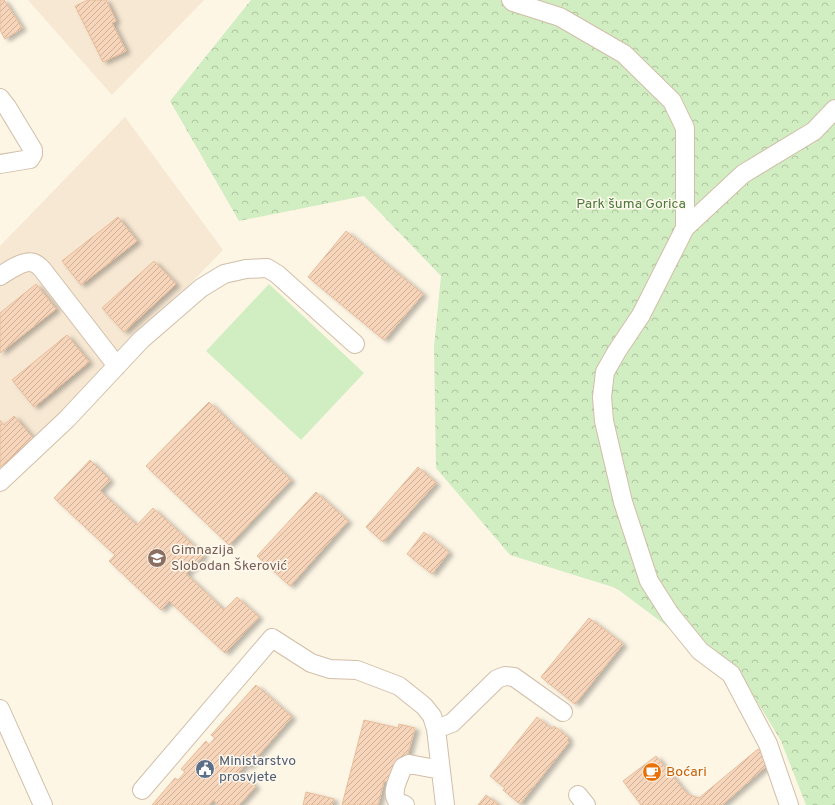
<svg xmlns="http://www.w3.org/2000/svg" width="835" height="805" viewBox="0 0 835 805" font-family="Overpass,sans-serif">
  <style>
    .residential { fill: #f7e8d3 }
    .park { fill: url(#park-crowns) }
    .pitch { fill: #d1edc2 }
    .building { fill: url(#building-hatch); stroke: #eabc99; filter: url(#shadow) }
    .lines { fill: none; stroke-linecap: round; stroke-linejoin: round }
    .minor-casing { stroke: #d1bea9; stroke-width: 20 }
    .minor { stroke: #fff; stroke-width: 18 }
    .labels { text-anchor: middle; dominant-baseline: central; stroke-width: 3; stroke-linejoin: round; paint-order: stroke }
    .park-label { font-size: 14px; fill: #4b7a3c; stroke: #fff9ed }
    .education-label { font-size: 14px; fill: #785e54; stroke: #fff9ed; text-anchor: start }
    .service-label { font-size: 14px; fill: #4e5e75; stroke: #fff9ed; text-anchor: start }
    .food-label { font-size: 14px; fill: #c56008; stroke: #fff9ed; text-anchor: start }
  </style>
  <defs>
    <pattern id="park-crowns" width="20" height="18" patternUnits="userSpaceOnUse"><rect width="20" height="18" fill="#d1edc2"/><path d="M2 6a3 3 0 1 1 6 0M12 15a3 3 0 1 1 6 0" fill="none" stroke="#afc39f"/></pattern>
    <pattern id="building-hatch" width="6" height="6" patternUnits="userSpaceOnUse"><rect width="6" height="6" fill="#f6d5ba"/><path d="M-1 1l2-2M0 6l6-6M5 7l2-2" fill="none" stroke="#ccb099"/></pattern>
    <filter id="shadow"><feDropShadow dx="4.5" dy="2.5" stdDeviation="2" flood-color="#0004"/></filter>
  </defs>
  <rect width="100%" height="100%" fill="#fef6e5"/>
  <path class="residential" d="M28,0H204L112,95Z
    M125,117L223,250L44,434L0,474V246Z"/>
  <path class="park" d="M251,0H835V805H806L781,741L735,665L700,651L616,588L510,555L436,468L434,347L441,276L364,196L239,221L170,101Z"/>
  <path class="pitch" d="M269,284L364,373L301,440L206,351Z"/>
  <path class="building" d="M0,0H4L22,28L5,39L0,30Z
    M88,0H106L116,21L112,23L126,51L103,62L75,6Z
    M118,217L137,241L81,285L62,261Z
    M346,231L423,294L384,340L308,277Z
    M154,261L176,284L124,332L102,308Z
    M36,284L56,309L0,353V313Z
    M67,335L89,362L34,407L12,380Z
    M209,402L291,480L229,545L146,466Z
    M14,416L33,438L0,467V420L4,425Z
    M90,460L110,480L100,491L137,525L153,508L204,555L186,574L224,610L237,597L259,617L225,653L169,601L161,610L109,561L115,555L54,498Z
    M418,467L436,483L383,542L366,527Z
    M316,492L348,521L290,586L257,556Z
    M424,532L449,552L432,574L407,554Z
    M589,618L623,644L575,704L541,677Z
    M256,685L292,717L248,767L245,764L239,772L256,786L239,805H219L213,800L209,805H152L175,778L178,780L185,772L181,769L206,741L209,745L215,738L211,735Z
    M537,717L552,729L554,726L569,738L567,740L569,742L520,804L503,790L505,788L490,776Z
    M364,720L398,728L399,724L415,728L406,760L398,758L391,783L384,781L378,805H342Z
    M758,749L771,762L722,805H641L623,781L656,756L687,794L699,798Z
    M306,792L334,799L332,805H303Z
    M486,795L499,805H478Z"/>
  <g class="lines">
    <defs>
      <path id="minor" d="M511,0L513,2L560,17L624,54L672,101L685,128V228
        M0,98L7,107L33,150V154L30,159L0,164
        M0,276C8,271 25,259 34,263C37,264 40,267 42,269L117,366
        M0,482L67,419L141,340L201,288L224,274L246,269L267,268L277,274L355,344
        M0,709L43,805
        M436,729L452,723L497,679L505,676L514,677L563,712
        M142,790L272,638L311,663L330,669L357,670L399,686L424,706L432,716L436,729L445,805
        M578,795L586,805
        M405,805C386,800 398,780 403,767L409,764L441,770
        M789,805L768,744L731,674L700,651L670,614L649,581L623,502L604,421L602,397L605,372L617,351L641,315L685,228L743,174L814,131L835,109"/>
    </defs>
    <use href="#minor" class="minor-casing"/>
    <use href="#minor" class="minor"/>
  </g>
  <defs>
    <symbol id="school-disc" viewBox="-11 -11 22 22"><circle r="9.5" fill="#8d6e63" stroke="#fff9ed"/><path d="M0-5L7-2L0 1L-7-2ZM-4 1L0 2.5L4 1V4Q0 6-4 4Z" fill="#fff"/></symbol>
    <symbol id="civic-disc" viewBox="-11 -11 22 22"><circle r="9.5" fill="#5c6f8a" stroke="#fff9ed"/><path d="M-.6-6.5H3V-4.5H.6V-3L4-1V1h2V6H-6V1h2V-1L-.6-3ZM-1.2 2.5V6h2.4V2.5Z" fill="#fff"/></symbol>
    <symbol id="cafe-disc" viewBox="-11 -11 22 22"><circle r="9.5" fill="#e8710a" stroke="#fff9ed"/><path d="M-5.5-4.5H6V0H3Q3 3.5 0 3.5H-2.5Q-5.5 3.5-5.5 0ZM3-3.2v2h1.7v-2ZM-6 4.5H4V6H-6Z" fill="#fff"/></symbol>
  </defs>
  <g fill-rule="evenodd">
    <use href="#school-disc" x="146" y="547" width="22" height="22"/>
    <use href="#civic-disc" x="194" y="758" width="22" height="22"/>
    <use href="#cafe-disc" x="641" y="761" width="22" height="22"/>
  </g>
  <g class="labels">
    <g class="park-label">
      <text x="631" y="204">Park šuma Gorica</text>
    </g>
    <g class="education-label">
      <text x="171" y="550">Gimnazija<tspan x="171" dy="16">Slobodan Škerović</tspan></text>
    </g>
    <g class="service-label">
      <text x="219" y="761">Ministarstvo<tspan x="219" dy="16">prosvjete</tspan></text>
    </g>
    <g class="food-label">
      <text x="666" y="772">Boćari</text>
    </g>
  </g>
</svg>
